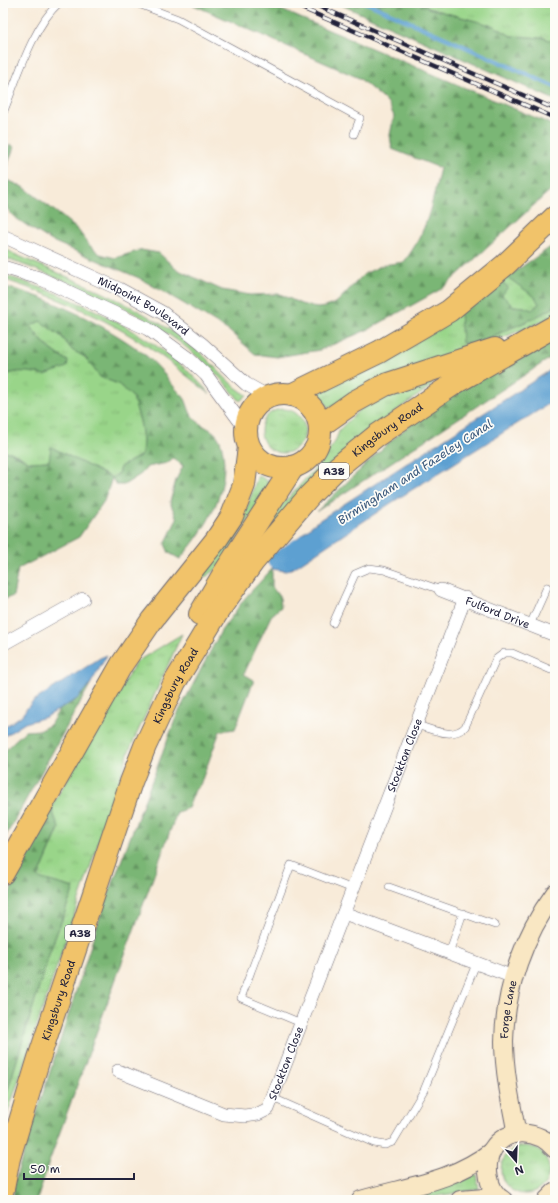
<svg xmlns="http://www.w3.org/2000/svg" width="558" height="1203" viewBox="0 0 558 1203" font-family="'Shantell Sans',sans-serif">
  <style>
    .grass { fill: url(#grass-tufts); stroke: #5e7c62 }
    .forest { fill: url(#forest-firs); stroke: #4e6c58 }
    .water { fill: #5da0d1; stroke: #406186 }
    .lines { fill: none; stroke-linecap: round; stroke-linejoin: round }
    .stream { stroke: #5da0d1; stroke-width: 4.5 }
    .canal { stroke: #5da0d1; stroke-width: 15 }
    .lane-casing { stroke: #6d6872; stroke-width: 8 }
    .street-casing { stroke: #6d6872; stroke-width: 14 }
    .secondary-casing { stroke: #6d6872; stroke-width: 20 }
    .highway-casing { stroke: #6d6872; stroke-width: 24 }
    .lane { stroke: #fff; stroke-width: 7 }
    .street { stroke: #fff; stroke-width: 13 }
    .secondary { stroke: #f9e7c3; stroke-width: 18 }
    .highway { stroke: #f1c36a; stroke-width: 22 }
    .rail-casing { stroke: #22223b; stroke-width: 4.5 }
    .rail { stroke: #fdfcf7; stroke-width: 3; stroke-dasharray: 9; stroke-linecap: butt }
    .labels { text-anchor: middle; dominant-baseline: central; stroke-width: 3.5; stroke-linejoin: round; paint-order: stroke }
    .shield { fill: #fdfcf7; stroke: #646373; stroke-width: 1 }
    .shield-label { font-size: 10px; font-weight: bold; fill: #22223b }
    .street-label { font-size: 11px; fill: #22223b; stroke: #fdfcf7 }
    .water-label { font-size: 12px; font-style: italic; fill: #3d5b7e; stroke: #fdfcf7 }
  </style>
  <defs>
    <pattern id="grass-tufts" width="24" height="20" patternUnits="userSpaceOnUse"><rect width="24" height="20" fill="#99d589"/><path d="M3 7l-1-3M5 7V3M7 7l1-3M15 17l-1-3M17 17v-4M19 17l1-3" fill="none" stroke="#84b777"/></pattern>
    <pattern id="forest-firs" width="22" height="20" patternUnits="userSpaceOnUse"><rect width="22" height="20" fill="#7ab675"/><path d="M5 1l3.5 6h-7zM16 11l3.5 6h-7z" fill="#649461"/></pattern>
  </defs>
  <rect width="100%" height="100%" fill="#fdfcf7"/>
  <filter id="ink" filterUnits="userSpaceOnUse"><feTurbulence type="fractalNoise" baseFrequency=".025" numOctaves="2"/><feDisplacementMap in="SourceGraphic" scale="8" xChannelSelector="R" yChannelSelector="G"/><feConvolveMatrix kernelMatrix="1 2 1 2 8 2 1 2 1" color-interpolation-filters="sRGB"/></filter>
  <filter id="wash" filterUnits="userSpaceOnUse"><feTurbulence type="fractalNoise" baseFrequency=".012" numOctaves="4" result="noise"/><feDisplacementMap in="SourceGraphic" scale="16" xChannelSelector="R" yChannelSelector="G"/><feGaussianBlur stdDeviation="0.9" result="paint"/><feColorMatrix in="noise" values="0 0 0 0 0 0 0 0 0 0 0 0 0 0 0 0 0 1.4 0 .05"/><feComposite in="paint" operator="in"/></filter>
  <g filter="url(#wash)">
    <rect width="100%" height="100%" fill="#f8ebd9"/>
    <path class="grass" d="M425,3H555V42L544,38L511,36L494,26L428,8Z
      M3,247L14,254C69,278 128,300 177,335C188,343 199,351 208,360C220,372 231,386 247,395L240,401C177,321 94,292 3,257Z
      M3,275C76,297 160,335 210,394C183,373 156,350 126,333C88,310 45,293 3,279Z
      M507,277L536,297L539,304L532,310L524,307L513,306L502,295L501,281Z
      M555,307V314L541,322L329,408L318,393L460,313L474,344L530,320Z
      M40,321L62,337L72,350L85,357L100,377L118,384L133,397L140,421L143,439L142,455L120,467L118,474L112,478L51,447L50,461L30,462L11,452H3V376C14,371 30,369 40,374L68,361C53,352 40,341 31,326Z
      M432,381V384L430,387L362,435L245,557L280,507L320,463L335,442L340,429L357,412L372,400Z
      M261 431a22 22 0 1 1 44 0a22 22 0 1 1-44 0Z
      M258,475L272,484L217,569L179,595L246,510Z
      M182,634L129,751L3,1127V1106L50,951L74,888L38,878L59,829L51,807L136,662Z
      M501 1170a24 24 0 1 1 48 0a24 24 0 1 1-48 0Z
      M476,1174L479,1189L414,1200H394L451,1185Z"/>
    <path class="forest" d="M189,3H265L555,126V186L443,288L369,329L320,350L277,357L255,354L229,331L181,302L139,278L52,241L29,227L13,216L3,203V178L25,188L60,215L78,230L89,245L100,254L115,258L141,250L159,253L176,269L222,290L250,295L280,294L301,304L317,308L326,307L337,302L364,274L383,265L404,262C428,230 431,207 440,168L392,149L390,135L394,116L388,103L359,78Z
      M337,3H425L428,8L494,26L511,36L544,38L555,42V100Z
      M10,144L14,147L3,177V162Z
      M555,244V307L530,320L474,344L462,343L460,313L501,281L508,287L502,295L513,306L524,307L532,310L539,304L535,297L507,277Z
      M3,287C42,292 134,338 160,369C164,373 167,379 171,383C175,389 181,393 185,399C188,405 189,413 194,418C208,433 219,426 223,453C229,494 205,530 180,559L169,553L165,544L177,519L170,502L176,480L183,466L173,458L167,463L147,467L141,474L124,485H116L112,478L104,501L79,537L18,569L13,596L3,600V452H10L30,462L49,461L51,447L112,478L118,474L120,467L142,455L143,439L140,421L133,397L118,384L100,377L85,357L72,350L62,337L40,321L31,326C39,341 53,352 68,361L67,367L45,375C29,372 19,369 3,376Z
      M555,335V355L317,511L385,446L429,408Z
      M272,569V587L280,598L281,607L271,616L244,674L254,680L235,729L220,731L200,785L195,790L188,808L177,812L49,1162L37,1200H13L14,1183L101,914L177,715L221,631L245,598Z
      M91,683L3,841V755L8,747L25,731L40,730L50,725L60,708L77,699Z
      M51,807L59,828L38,878L74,888L50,951L3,1106V906Z"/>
    <path class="water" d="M555,367V400L391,503L295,567L286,571L272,569L293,542L315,523Z
      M107,655L91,683L77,699L46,717L25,723L3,737V728L21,716L32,702L100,658Z"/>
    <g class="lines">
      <path class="stream" d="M367,3L555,87"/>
      <path class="canal" d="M275,561L298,546"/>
    </g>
  </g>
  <g filter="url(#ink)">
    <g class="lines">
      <defs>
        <path id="lane" d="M136,3L178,19L360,118L354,134
          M3,113C17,80 32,27 59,3
          M333,623L355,574L369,568L384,570L441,590
          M530,625L547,587
          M416,725C432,729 452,740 465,727L496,659L504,653H512L551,670L555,669
          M389,887L495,925
          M449,953L463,913
          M301,1023L241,998L291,865L353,889
          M273,1098L374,1143L385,1145L393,1142L424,1090L476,964"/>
        <g id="street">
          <path id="s1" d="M3,236L119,289L163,313L202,344L246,384L269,397"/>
          <path d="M3,267L39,278L148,329L189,359L206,375L245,428"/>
          <path id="s2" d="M441,590L555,635"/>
          <path d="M3,644L83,599"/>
          <path d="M344,913L513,977"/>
          <path id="s3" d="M118,1071L224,1114L245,1116L258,1114L268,1109L465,598"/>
        </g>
        <g id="secondary">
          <path id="s4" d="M517,1134C511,1104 504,1071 504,1041C505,988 524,935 555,893"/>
          <path d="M361,1200C408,1186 452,1182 492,1151"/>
          <path d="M460,1200L497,1197"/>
          <path d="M503,1200C488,1192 484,1165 492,1150C507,1126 539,1130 555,1149"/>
          <path d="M547,1200L555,1192"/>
        </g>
        <g id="highway">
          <circle cx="283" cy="431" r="37"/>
          <path d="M291,395L379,352L449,311L505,265L555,217"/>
          <path d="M320,426L354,402L385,385L495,349"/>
          <path d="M200,614L223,575L293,467"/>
          <path d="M3,873L122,664L152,620L216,540L232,516L244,485L249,447"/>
          <path id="s5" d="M3,1189L9,1158L39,1058L131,782L145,746L175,682L218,611L253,562L310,495L339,466L376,436L455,383L555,326"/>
        </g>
      </defs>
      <use href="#lane" class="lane-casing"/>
      <use href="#street" class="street-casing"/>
      <use href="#secondary" class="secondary-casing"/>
      <use href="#highway" class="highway-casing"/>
      <use href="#lane" class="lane"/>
      <use href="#street" class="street"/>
      <use href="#secondary" class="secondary"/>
      <use href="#highway" class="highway"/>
      <defs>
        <path id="rail" d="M290,3L555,118
          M311,3L555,109"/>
      </defs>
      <use href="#rail" class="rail-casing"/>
      <use href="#rail" class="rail"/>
    </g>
  </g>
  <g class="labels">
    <g class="shield">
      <rect x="319" y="463" width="30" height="16" rx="3"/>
      <rect x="65" y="925" width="30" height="16" rx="3"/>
    </g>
    <g class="shield-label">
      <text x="334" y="471">A38</text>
      <text x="80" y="933">A38</text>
    </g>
    <g class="street-label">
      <text stroke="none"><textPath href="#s1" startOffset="157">Midpoint Boulevard</textPath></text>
      <text stroke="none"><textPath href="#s5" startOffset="869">Kingsbury Road</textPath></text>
      <text stroke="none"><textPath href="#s2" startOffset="61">Fulford Drive</textPath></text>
      <text stroke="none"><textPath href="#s5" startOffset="533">Kingsbury Road</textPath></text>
      <text stroke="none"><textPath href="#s3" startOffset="539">Stockton Close</textPath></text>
      <text stroke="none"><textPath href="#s5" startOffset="197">Kingsbury Road</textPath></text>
      <text stroke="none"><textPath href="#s4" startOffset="126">Forge Lane</textPath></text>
      <text stroke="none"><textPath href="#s3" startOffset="209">Stockton Close</textPath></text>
    </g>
    <g class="water-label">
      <text transform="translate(415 472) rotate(-33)">Birmingham and Fazeley Canal</text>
    </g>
  </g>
  <rect width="558" height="1203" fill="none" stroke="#fdfcf7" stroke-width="16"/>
  <g transform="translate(516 1161) rotate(161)" stroke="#fdfcf7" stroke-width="3" paint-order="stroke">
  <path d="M0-3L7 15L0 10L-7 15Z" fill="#22223b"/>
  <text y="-6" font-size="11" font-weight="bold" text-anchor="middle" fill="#22223b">N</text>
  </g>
  <path d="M24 1173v6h110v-6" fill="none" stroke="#22223b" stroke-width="2"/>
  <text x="30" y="1173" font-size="12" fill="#22223b" stroke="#fdfcf7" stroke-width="3" paint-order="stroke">50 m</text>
</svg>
